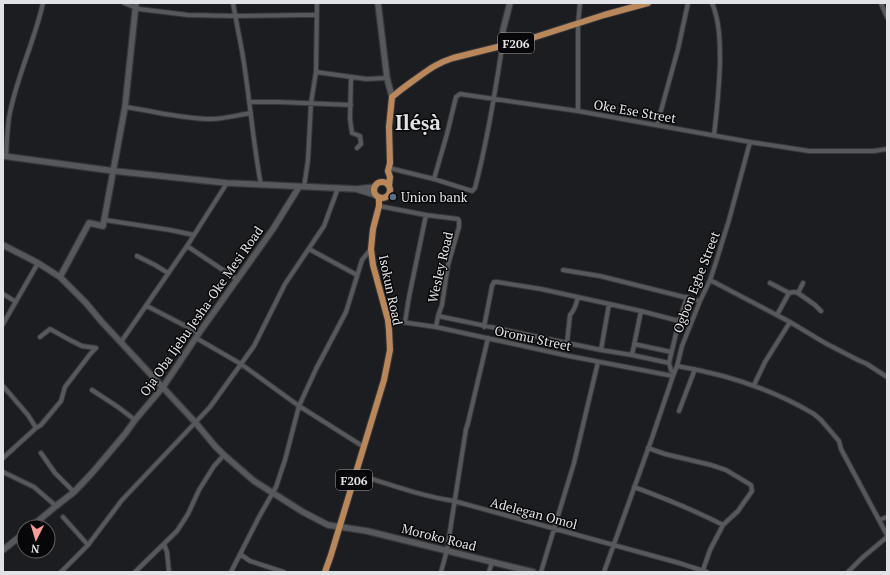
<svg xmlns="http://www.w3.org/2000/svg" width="890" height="575" viewBox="0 0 890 575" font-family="'PT Serif',serif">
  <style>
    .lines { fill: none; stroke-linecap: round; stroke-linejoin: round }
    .street-casing { stroke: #36373a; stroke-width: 6 }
    .secondary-casing { stroke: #36373a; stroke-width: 8 }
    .primary-casing { stroke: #36373a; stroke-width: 8 }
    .street { stroke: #56585c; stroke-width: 4 }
    .secondary { stroke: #56585c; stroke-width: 5.5 }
    .primary { stroke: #ba875b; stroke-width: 6 }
    .service-dot { fill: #5c6f8a; stroke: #070709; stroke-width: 1.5 }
    .labels { text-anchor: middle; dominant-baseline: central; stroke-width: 3; stroke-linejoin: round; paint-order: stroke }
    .shield { fill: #070709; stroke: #a0a0a3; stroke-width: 1 }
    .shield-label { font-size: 12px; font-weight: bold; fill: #e1e2e5 }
    .street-label { font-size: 13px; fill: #e1e2e5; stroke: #070709 }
    .poi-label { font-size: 13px; fill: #e1e2e5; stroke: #070709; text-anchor: start }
    .town-label { font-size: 21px; font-weight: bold; fill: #e1e2e5; stroke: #070709 }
  </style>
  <rect width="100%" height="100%" fill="#1c1d21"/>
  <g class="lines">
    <defs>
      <path id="street" d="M124,3L139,9L188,15L235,16L305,15H317
        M233,3C236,21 240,39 243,57C250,100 253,143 261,185
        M712,3C720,22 720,43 720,64C719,88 717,111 714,135
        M881,3L887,17
        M316,72L366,79L387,78
        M351,78L350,119L352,133L360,136L361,144L357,148
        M249,102H279L351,105
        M125,107C154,111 182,119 211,119C224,119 238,115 251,113
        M578,111V24L580,3
        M657,125L678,49L688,3
        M6,157C7,142 7,122 11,108C19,72 35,39 43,3
        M389,168L434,179L472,191L475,188C487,142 495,94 502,47
        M434,179L447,134L456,97L460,94L578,111L750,142L809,151H874L887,149
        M304,187L308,160L311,103L316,72L317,3
        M379,206L426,215L458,219L459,221V227L448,265L442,305L438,316L436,327
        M105,220L170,230L194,235
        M187,246L238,280
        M309,249L357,275
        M137,256L155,265L168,273
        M563,270L600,276L700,301
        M710,280L790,322L825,343L858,360L867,364L887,377
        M770,283L789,293
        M803,283L798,293L815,305L821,311
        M3,294L16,302
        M147,306L199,333
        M777,315L789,293L794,292L798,293
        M438,316L601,350L632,355L669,363
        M388,320L436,327L569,356L673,376
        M405,322L409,297L426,215
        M3,324L38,263
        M484,327L492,286L494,282H497L541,289L641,311L679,321
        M40,337L50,329L68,339L82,346L96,348
        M196,338L241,364L299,406L364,447
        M121,342L187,246L227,183
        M567,343L570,315C575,310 576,304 578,297
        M634,344L671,352
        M601,350L609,304
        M632,355L641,311
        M677,366C725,374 772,389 814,414L821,420L839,441L841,449L887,535
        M674,373L671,370L669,363L679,321L687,297
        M754,385L765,362L790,322
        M3,386L28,415L36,428
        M92,390L118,407L135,420
        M679,411L695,369
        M648,448L665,454L711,465L726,470L751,485L752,491L738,511L723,525L710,550L703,570
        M41,453L55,473L74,492
        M3,458L36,428L41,425L61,401L65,387L91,353L96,348
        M3,472L34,487L56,506
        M356,474C388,484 421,496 454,501L679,563L707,572
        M634,487C664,498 694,510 723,525
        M63,517L88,545
        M879,520L887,517
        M164,544L167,552L169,572
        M240,554L250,561L284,572
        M61,572L88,545L122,500L210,407L254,346L285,284L324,226L338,188
        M135,572L177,531L188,514L199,490L214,466L224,455
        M231,572L259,517L276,487L285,460L299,406L316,369L346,312L362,260L371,249
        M441,572L447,550L466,429L468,423L488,338
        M489,572L492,562
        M541,572L574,463L598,362
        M604,572L652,438L673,376L677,366L682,346L700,301L710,280L716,262L729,220L750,142
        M848,572L862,558L887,537"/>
      <path id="secondary" d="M378,3L387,78L392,97
        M502,47L503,30L510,3
        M3,156L114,171L227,183L357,189L375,187
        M359,190L376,195
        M3,245L38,263L60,277L86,303L101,321L195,422L215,446L224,455L254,481L303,512L328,525L367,531L533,572
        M60,277L89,223L103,226L125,107L136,3
        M31,527L56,506L74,492L92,473L125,434L135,420L163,387L199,333L273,229L299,187
        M3,550L24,533"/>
      <path id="primary" d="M374 190a8 8 0 1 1 16 0a8 8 0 1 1-16 0Z
        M389,186L390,177L388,171L390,163L389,127L392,97C398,92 403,88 410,83C426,72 434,64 453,58L526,40L604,15L648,3
        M325,572L331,555L384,380L390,350L389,330L388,320L373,265L371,249L373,229L379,206V197"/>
    </defs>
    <use href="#street" class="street-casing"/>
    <use href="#secondary" class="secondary-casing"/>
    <use href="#primary" class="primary-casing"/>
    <use href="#street" class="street"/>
    <use href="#secondary" class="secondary"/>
    <use href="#primary" class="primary"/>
  </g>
  <circle class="service-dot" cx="393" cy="197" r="4"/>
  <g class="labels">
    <g class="shield">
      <rect x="498" y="33" width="36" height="20" rx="3"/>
      <rect x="336" y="470" width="36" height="20" rx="3"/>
    </g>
    <g class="shield-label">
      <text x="516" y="43">F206</text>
      <text x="354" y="480">F206</text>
    </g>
    <g class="street-label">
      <text transform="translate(635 111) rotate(10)">Oke Ese Street</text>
      <text transform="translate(440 267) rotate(-77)">Wesley Road</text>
      <text transform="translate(696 282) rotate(-69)">Ogbon Egbe Street</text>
      <text transform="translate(391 290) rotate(78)">Isokun Road</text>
      <text transform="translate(201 311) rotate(-55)">Oja Oba Ijebu Jesha-Oke Mesi Road</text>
      <text transform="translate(533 338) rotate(12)">Oromu Street</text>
      <text transform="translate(534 513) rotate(15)">Adelegan Omol</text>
      <text transform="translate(439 537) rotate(14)">Moroko Road</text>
    </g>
    <g class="poi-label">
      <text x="401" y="197">Union bank</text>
    </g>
    <g class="town-label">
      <text x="418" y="122">Iléṣà</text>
    </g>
  </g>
  <rect width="890" height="575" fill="none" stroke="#e1e2e5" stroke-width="8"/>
  <g transform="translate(36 539) rotate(185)"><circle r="19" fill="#070709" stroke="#5e5f61"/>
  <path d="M0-3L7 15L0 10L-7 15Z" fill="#f59b9a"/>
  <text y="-6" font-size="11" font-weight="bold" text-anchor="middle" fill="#e1e2e5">N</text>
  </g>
</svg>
